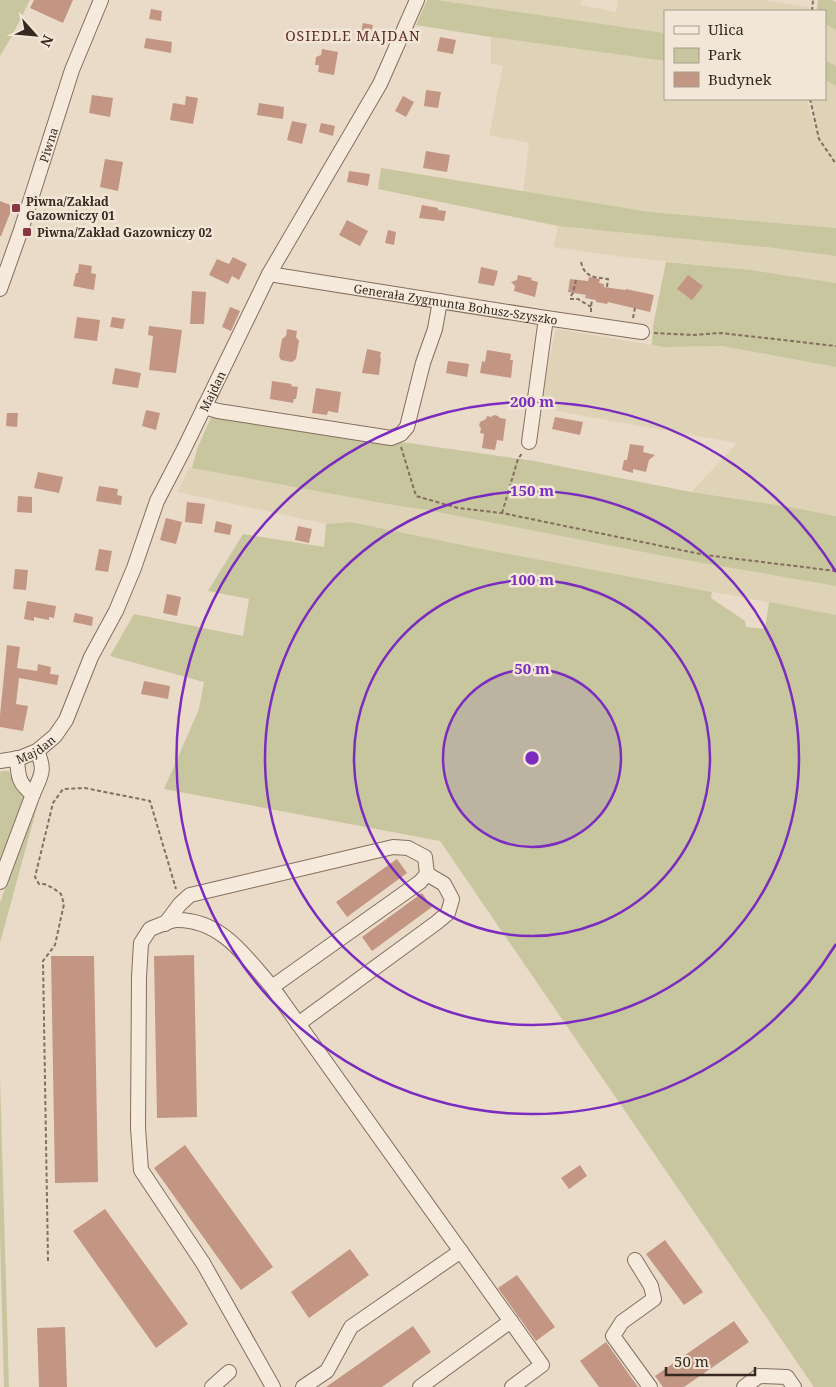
<svg xmlns="http://www.w3.org/2000/svg" width="836" height="1387" viewBox="0 0 836 1387" font-family="'Noto Serif',serif">
  <style>
    .farmland { fill: #ded3b7 }
    .green { fill: #c7c69e }
    .building { fill: #c39583 }
    .lines { fill: none; stroke-linecap: round; stroke-linejoin: round }
    .minor-casing { stroke: #846e5f; stroke-width: 16 }
    .path { stroke: #846e5f; stroke-width: 2; stroke-dasharray: 4 2.5; stroke-linecap: butt }
    .minor { stroke: #f5eadb; stroke-width: 14 }
    .ring { fill: none; stroke: #7b2cbf; stroke-width: 2.5 }
    .poi-dot { fill: #8c3642; stroke: #f2e7d7; stroke-width: 2 }
    .labels { text-anchor: middle; dominant-baseline: central; stroke-width: 5; stroke-linejoin: round; paint-order: stroke }
    .street-label { font-size: 12px; fill: #362921; stroke: #f2e7d7 }
    .poi-label { font-size: 12px; font-weight: bold; fill: #362921; stroke: #f2e7d7; text-anchor: start }
    .neighbourhood-label { font-size: 14px; letter-spacing: 1px; fill: #5e2a26; stroke: #f2e7d7 }
    .centre { fill: #7b2cbf; stroke: #f2e7d7; stroke-width: 2.5 }
    .ring-label { font-size: 15px; text-anchor: middle; font-weight: bold; fill: #7b2cbf; stroke: #f2e7d7; stroke-width: 5; stroke-linejoin: round; paint-order: stroke }
  </style>
  <rect width="100%" height="100%" fill="#eadbc9"/>
  <path class="farmland" d="M436,0H581V5L616,12L618,0H762L808,7L811,11H665V33Z
    M825,24L836,30V66L825,60Z
    M491,37L665,61V99H807L816,134L811,99H825V80L836,86V228L650,212L523,192L529,143L489,135L503,66L491,64Z
    M558,226L774,248L836,256V283L751,270L624,257L554,247Z
    M556,329L664,347L722,346L836,367V516L790,507L691,492L737,443L539,408Z
    M189,467L393,505L427,510L674,558L836,586V615L477,548L351,522L326,524L178,492Z"/>
  <path class="green" d="M0,0H30L12,36L0,56Z
    M427,0H436L665,33V61L491,37L416,25Z
    M818,0H832L836,2V30L825,24V11H817Z
    M825,60L836,66V86L825,80Z
    M381,168L650,212L836,228V256L774,248L558,226L378,189Z
    M666,262L751,270L836,283V367L722,346L664,347L652,345L653,326Z
    M212,415L534,461L691,492L790,507L836,516V586L674,558L427,510L393,505L192,468L197,449Z
    M351,522L477,548L712,592L711,598L745,621L746,627L765,629L769,602L836,615V1387H814L440,841L164,789L199,709L204,682L110,656L134,614L243,636L249,599L208,591L243,534L324,547L326,524Z
    M48,767L0,943V903Z
    M3,771H9L11,777L14,776L25,797L0,867V772Z
    M0,1076L9,1387H4L0,1235Z"/>
  <path class="building" d="M34,0H73L63,23L30,8Z
    M151,9L162,11L161,21L149,19Z
    M363,23L373,25L368,43L359,41Z
    M440,37L456,40L453,54L437,51Z
    M146,38L172,42L171,53L144,48Z
    M322,49L338,52L334,75L318,72L319,65H315L316,57L321,55Z
    M426,90L441,92L438,108L424,106Z
    M92,95L113,98L110,117L89,113Z
    M186,96L198,98L193,124L170,120L173,103L185,105Z
    M403,96L414,102L406,117L395,111Z
    M259,103L284,107L283,119L257,115Z
    M292,121L307,124L302,144L287,140Z
    M321,123L335,126L333,136L319,132Z
    M426,151L450,155L447,172L423,168Z
    M105,159L123,162L118,191L100,187Z
    M349,171L370,174L368,186L347,182Z
    M0,201L13,206L1,236H0Z
    M422,205L438,208V210L446,211L444,221L419,218Z
    M347,220L368,231L360,246L339,235Z
    M388,230L396,232L394,245L385,243Z
    M233,257L247,264L239,280L232,276L228,284L209,275L217,259L229,264Z
    M79,264L92,266L91,273L96,274L94,290L73,286L76,273H78Z
    M481,267L498,271L494,286L478,283Z
    M518,275L532,278L531,280L538,282L535,297L514,291L515,286L511,282L517,280Z
    M688,275L703,286L692,300L677,289Z
    M589,277L600,279L599,283L604,284V287L625,290L626,289L654,295L650,312L608,302L607,304L596,302V300L585,298L586,295L568,292L570,279L588,281Z
    M192,291L206,292L204,324H190Z
    M230,307L240,311L231,331L222,327Z
    M77,317L100,320L97,341L74,338Z
    M112,317L125,319L123,329L110,327Z
    M149,326L182,330L176,373L149,370L153,336L148,335Z
    M287,329L297,331L296,337L299,341L296,359L292,362L281,360L279,356L282,339L286,336Z
    M367,349L381,352L380,357L381,358L379,375L362,373Z
    M487,350L511,354L510,360H513L511,378L480,373L482,361L485,362Z
    M448,361L469,364L467,377L446,373Z
    M115,368L141,373L138,388L112,384Z
    M272,381L292,384L291,386L298,387L296,399H294L293,403L270,399Z
    M316,388L341,392L338,413L328,411L327,415L312,413Z
    M146,410L160,413L156,430L142,426Z
    M7,413H18L17,427L6,426Z
    M494,415L498,416L500,418L506,419L503,441L497,440L495,450L482,448L484,434L480,433L481,428L479,426L480,422L486,419L487,416L491,417Z
    M555,417L583,422L580,435L552,429Z
    M630,444L644,446L643,452L655,455L649,460L646,472L633,469V473L622,470L624,460H627Z
    M38,472L63,477L59,493L34,488Z
    M99,486L118,489L117,495L122,496L121,505L96,501Z
    M18,496L32,497V513L17,512Z
    M187,502L205,504L202,524L185,522Z
    M166,518L182,522L176,544L160,540Z
    M216,521L232,525L230,535L214,532Z
    M298,526L312,529L309,543L295,540Z
    M99,549L112,551L108,572L95,570Z
    M15,569L28,570L26,590L13,589Z
    M167,594L181,597L177,616L163,613Z
    M27,601L56,606L54,618L49,617V620L34,617V621L24,619Z
    M75,613L93,617L92,626L73,622Z
    M7,645L20,647L17,668L37,671L38,664L51,667L50,674L59,675L57,685L19,678L16,704L28,706L23,731L0,727V715Z
    M144,681L170,686L168,699L141,694Z
    M397,859L407,873L347,917L336,902Z
    M422,893L432,907L372,951L362,937Z
    M194,955L197,1117L157,1118L154,956Z
    M51,956H94L98,1182L55,1183Z
    M185,1145L273,1267L241,1290L154,1168Z
    M580,1165L587,1176L569,1189L561,1178Z
    M105,1209L188,1324L156,1348L73,1231Z
    M665,1240L703,1292L684,1305L646,1254Z
    M350,1249L369,1275L309,1318L291,1292Z
    M517,1275L555,1327L536,1341L498,1288Z
    M734,1321L749,1342L684,1387H663L655,1376Z
    M413,1326L431,1352L382,1387H326Z
    M65,1327L67,1387H39L37,1328Z
    M606,1342L638,1387H599L580,1361Z"/>
  <g class="lines">
    <defs>
      <g id="minor">
        <path id="s1" d="M269,274L546,318L642,332"/>
        <path id="s2" d="M0,289L21,230L72,70L101,0"/>
        <path d="M204,407L218,411L391,438L401,434L407,427L423,363L435,329L440,301"/>
        <path d="M529,442L546,318"/>
        <path id="s3" d="M0,761L20,758L37,751L55,736L66,720L91,657L116,611L134,568L157,501L183,451L269,274L380,84L417,0"/>
        <path d="M33,794C41,775 46,771 37,751"/>
        <path d="M0,882L33,794C18,784 18,775 17,758"/>
        <path d="M165,924L180,904L190,895L393,847L408,848L425,857L427,874L420,882L272,987"/>
        <path d="M298,1024L436,923L448,913L452,899L444,884L427,874"/>
        <path d="M635,1260L651,1286L654,1299L622,1322L613,1336L650,1387"/>
        <path d="M212,1387L229,1372"/>
        <path d="M273,1387L203,1263L141,1170L138,1128L139,977L141,943L150,929C158,926 168,921 176,920C221,919 246,957 272,987L542,1365L512,1387"/>
        <path d="M303,1387L327,1371L351,1327L461,1251"/>
        <path d="M420,1387L511,1321"/>
        <path d="M744,1387L759,1376L787,1377L794,1387"/>
      </g>
    </defs>
    <use href="#minor" class="minor-casing"/>
    <path class="path" d="M812,11L813,0
      M810,99L819,139L836,164
      M581,262C585,278 594,277 608,279L607,287
      M576,280L573,293L570,297L571,299H578L591,307
      M591,312V307L592,299
      M633,318L635,308
      M654,333L693,335L721,333L836,346
      M401,447L416,496L458,508L502,513L705,555L836,571
      M502,513L518,459L523,452
      M48,1261L43,961L55,945L64,904L61,894L53,888L44,884H39L35,877L53,803L63,789L85,788L150,801L176,889"/>
    <use href="#minor" class="minor"/>
  </g>
  <circle cx="532" cy="758" r="89" fill="#7b2cbf" fill-opacity=".12"/>
  <g class="ring">
    <circle cx="532" cy="758" r="89"/>
    <circle cx="532" cy="758" r="178"/>
    <circle cx="532" cy="758" r="267"/>
    <path d="M836 944A356 356 0 1 1 836 572"/>
  </g>
  <g class="poi-dot">
    <rect x="11" y="203" width="10" height="10" rx="2.5"/>
    <rect x="22" y="227" width="10" height="10" rx="2.5"/>
  </g>
  <g class="labels">
    <g class="street-label">
      <text stroke="none"><textPath href="#s2" startOffset="152">Piwna</textPath></text>
      <text stroke="none"><textPath href="#s1" startOffset="189">Generała Zygmunta Bohusz-Szyszko</textPath></text>
      <text stroke="none"><textPath href="#s3" startOffset="442">Majdan</textPath></text>
      <text stroke="none"><textPath href="#s3" startOffset="38">Majdan</textPath></text>
    </g>
    <g class="poi-label">
      <text x="26" y="201">Piwna/Zakład<tspan x="26" dy="14">Gazowniczy 01</tspan></text>
      <text x="37" y="232">Piwna/Zakład Gazowniczy 02</text>
    </g>
    <g class="neighbourhood-label">
      <text x="353" y="35">OSIEDLE MAJDAN</text>
    </g>
  </g>
  <circle cx="532" cy="758" r="8" class="centre"/>
  <g class="ring-label">
    <text x="532" y="407">200 m</text>
    <text x="532" y="496">150 m</text>
    <text x="532" y="585">100 m</text>
    <text x="532" y="674">50 m</text>
  </g>
  <rect x="664" y="10" width="162" height="90" fill="#f2e7d7" stroke="#a79b8e"/>
  <rect x="674" y="26" width="25" height="8" fill="#f5eadb" stroke="#a79b8e"/>
  <text x="708" y="35" font-size="15" fill="#362921">Ulica</text>
  <rect x="674" y="48" width="25" height="15" fill="#c7c69e" stroke="#a79b8e"/>
  <text x="708" y="60" font-size="15" fill="#362921">Park</text>
  <rect x="674" y="72" width="25" height="15" fill="#c39583" stroke="#a79b8e"/>
  <text x="708" y="85" font-size="15" fill="#362921">Budynek</text>
  <g transform="translate(35 35) rotate(117)" stroke="#f2e7d7" stroke-width="4" paint-order="stroke">
  <path d="M0-4L9 19L0 12L-9 19Z" fill="#362921"/>
  <text y="-8" font-size="14" font-weight="bold" text-anchor="middle" fill="#362921">N</text>
  </g>
  <path d="M666 1367v8h89v-8" fill="none" stroke="#362921" stroke-width="2.5"/>
  <text x="674" y="1367" font-size="15" fill="#362921" stroke="#f2e7d7" stroke-width="4" paint-order="stroke">50 m</text>
</svg>
